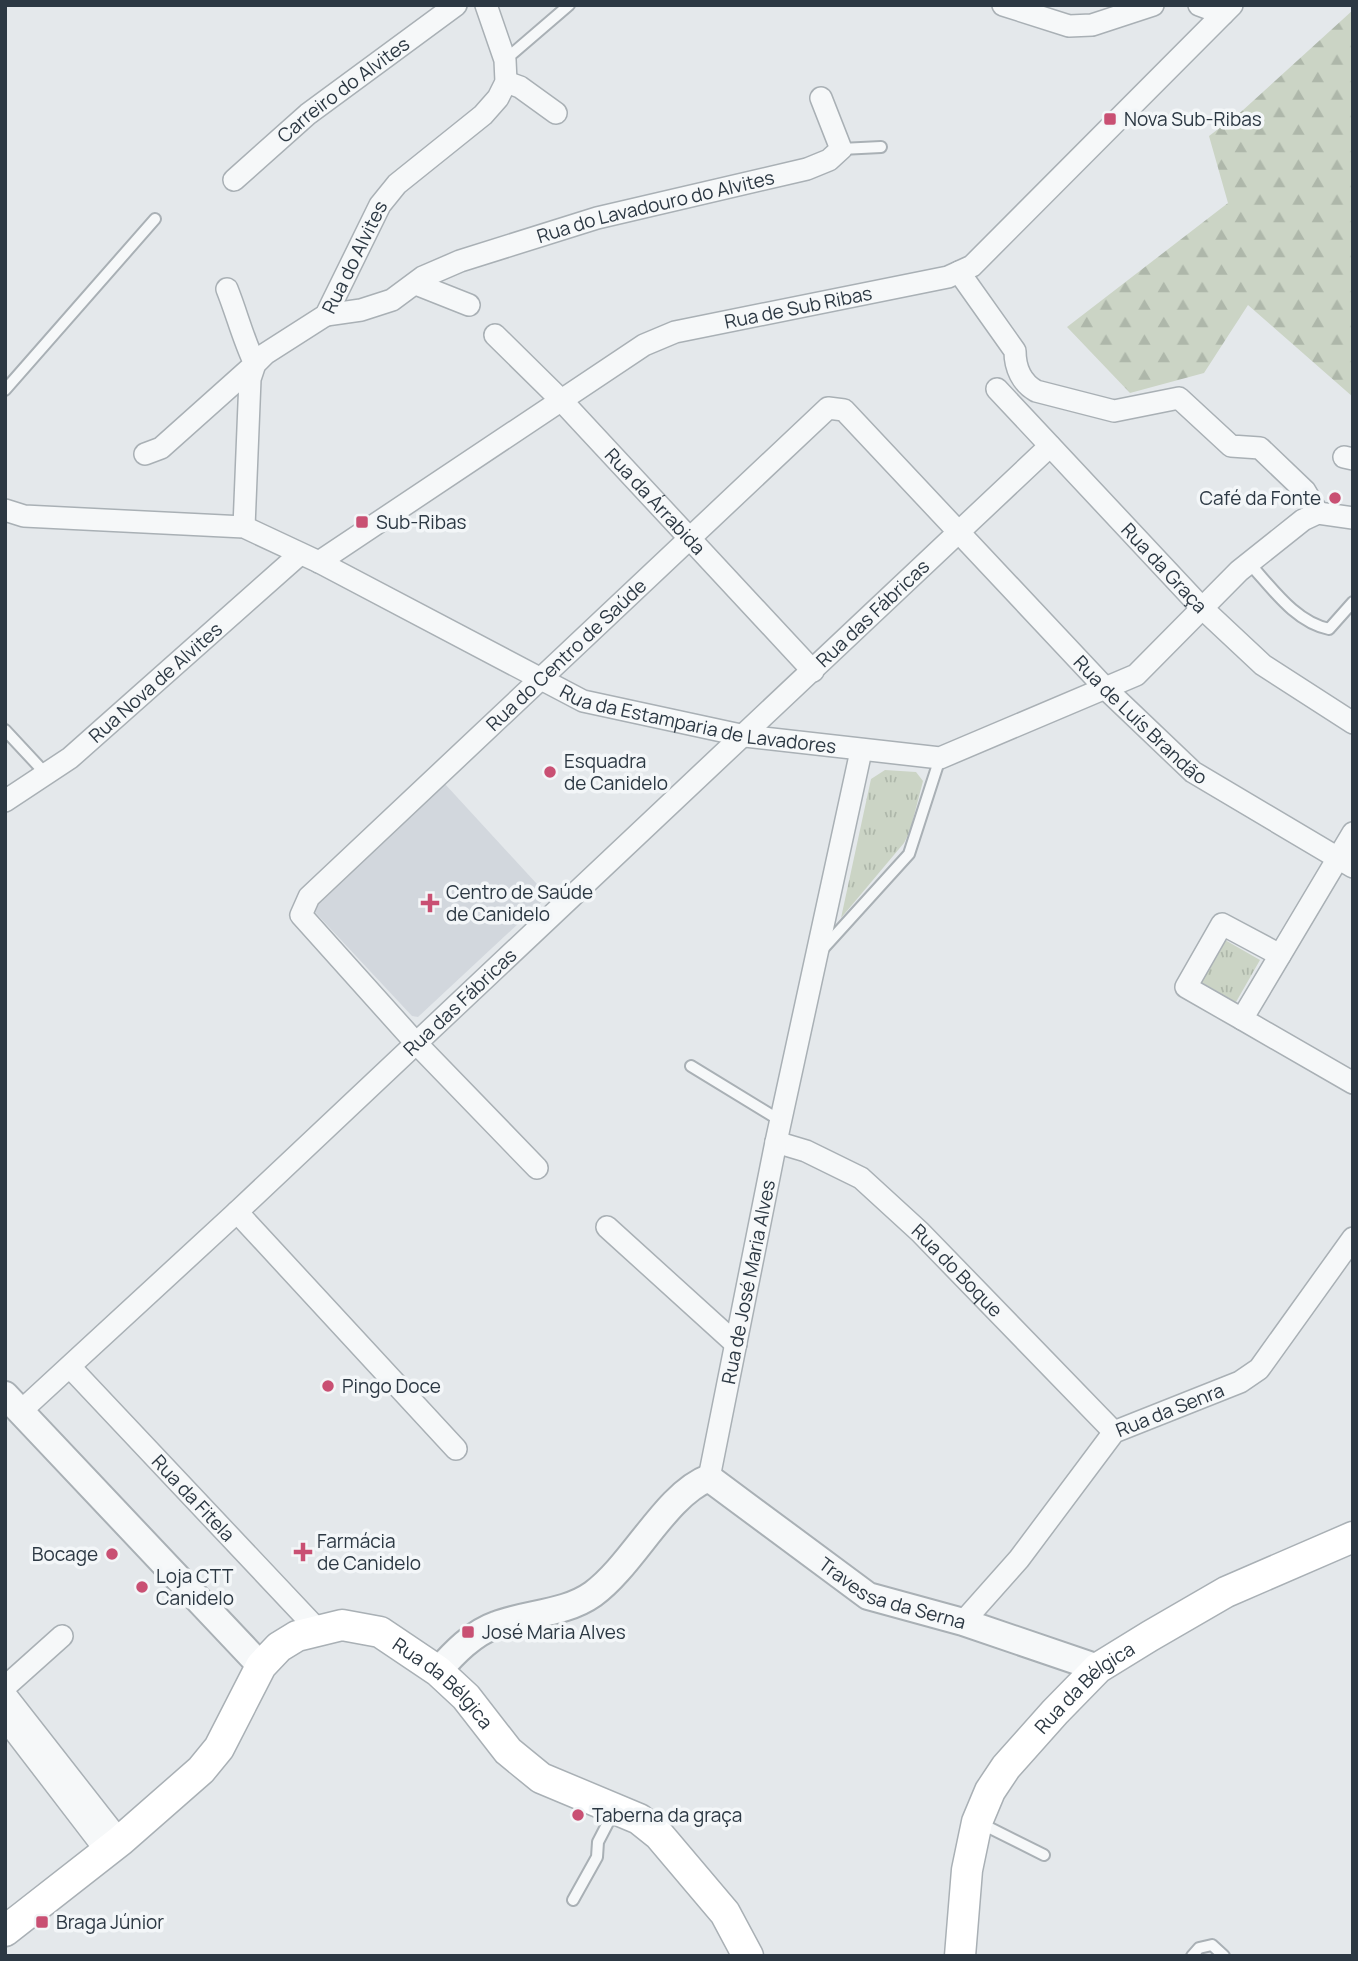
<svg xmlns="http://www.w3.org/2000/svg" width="1358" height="1961" viewBox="0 0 1358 1961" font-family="Manrope,sans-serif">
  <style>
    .built { fill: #d2d7dd }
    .grass { fill: url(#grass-tufts) }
    .forest { fill: url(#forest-firs) }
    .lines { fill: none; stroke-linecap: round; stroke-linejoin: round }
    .service-casing { stroke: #a9b0b5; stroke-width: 14 }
    .minor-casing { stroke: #a9b0b5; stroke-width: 24 }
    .tertiary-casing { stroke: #a9b0b5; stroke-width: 30 }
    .secondary-casing { stroke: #a9b0b5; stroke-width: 33 }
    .service { stroke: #f6f8f9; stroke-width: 10 }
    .minor { stroke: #f6f8f9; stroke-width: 21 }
    .tertiary { stroke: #f6f8f9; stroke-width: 26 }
    .secondary { stroke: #fff; stroke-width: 30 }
    .poi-dot { fill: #c95073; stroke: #f3f6f8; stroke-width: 2.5 }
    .labels { text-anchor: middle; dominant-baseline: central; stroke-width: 7; stroke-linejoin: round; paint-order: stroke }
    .street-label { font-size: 19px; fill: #2c3843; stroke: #f3f6f8 }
    .poi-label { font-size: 19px; fill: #2c3843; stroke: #f3f6f8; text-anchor: start }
  </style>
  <defs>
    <pattern id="grass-tufts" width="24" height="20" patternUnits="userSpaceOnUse" patternTransform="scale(1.75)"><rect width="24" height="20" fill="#cbd4c5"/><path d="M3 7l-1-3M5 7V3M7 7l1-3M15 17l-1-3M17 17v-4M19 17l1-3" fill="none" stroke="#aeb7aa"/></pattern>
    <pattern id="forest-firs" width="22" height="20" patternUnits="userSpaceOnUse" patternTransform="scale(1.75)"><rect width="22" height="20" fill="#cbd4c5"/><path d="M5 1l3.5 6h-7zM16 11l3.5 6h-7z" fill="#aeb7aa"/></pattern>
  </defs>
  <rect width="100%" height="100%" fill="#e4e8eb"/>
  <path class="built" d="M445,784L548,896L418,1017L412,1016L312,909Z"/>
  <path class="grass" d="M885,770L916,772L923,781L910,831L904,843L841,918L871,779Z
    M1225,940L1260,960L1236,1002L1201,982Z"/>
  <path class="forest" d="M1353,10V397L1248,305L1204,373L1130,393L1067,327L1228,203L1209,136L1242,111Z"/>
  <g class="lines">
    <defs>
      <path id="service" d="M505,60L569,5
        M841,149L881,147
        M5,390L155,219
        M1249,563C1272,588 1295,622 1329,629L1353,602
        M5,730L46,774
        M821,951L909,854L940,758
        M691,1066L781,1121
        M978,1822L1044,1855
        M573,1900L597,1857L598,1842L614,1811
        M1192,1956L1199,1948L1212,1945L1224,1956"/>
      <g id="minor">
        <path d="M1003,5L1069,26L1092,25L1153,5"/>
        <path d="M1199,5L1223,14"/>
        <path d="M506,82L520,87L556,113"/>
        <path id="s1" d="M234,180L308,114L456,5"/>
        <path d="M959,272L1015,351C1015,368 1022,383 1036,391L1114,411L1179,398L1231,446L1260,448L1305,491L1318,513"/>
        <path d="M416,284L469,305"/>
        <path id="s2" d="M326,315L361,310L392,300L423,277L460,261L597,218L807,169L829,160L841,149L821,98"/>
        <path id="s3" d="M495,335L561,400L813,671"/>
        <path id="s4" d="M997,389L1201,607L1263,665L1353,723"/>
        <path d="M145,454L161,448L255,364C243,339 237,314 227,289"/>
        <path d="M1344,457L1353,459"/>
        <path id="s5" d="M5,510L24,516L244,527L319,562L583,701L745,736L940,758L1136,675L1239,571L1303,520L1318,513L1353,518"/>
        <path id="s6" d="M244,527L250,379L255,364L265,354L326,315L380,205L397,184L483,115L498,98L506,82L505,60L486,5"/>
        <path id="s7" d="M319,562L644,345L675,332L948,277L972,266L1232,5"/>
        <path id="s8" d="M5,801L70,758L300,554"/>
        <path d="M1353,833L1242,1019L1353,1083"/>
        <path d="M1242,1019L1186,987L1222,924L1280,955"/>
        <path id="s9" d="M776,1142L806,1151L861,1178L920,1232L1114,1432"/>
        <path id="s10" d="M537,1168L415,1042L301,915L309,897L828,408L844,410L1107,690L1193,772L1353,867"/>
        <path d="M237,1212L456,1449"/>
        <path d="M607,1227L736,1344"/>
        <path id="s11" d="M70,1367L317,1629"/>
        <path id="s12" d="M21,1411L237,1212L1050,446"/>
        <path id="s13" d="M709,1478L776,1142L861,751"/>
        <path id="s14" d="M963,1622L1019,1559L1114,1432L1240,1382L1259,1369L1353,1238"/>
        <path d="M5,1687L62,1636"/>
        <path d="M5,1694L120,1841"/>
        <path d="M5,1719L107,1852"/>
      </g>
      <g id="tertiary">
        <path d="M5,1395L261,1666"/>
        <path id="s15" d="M438,1671C454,1653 473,1633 496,1625C527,1613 565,1614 593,1594C633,1565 666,1494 709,1478L868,1596L963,1622L1098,1668"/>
      </g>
      <g id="secondary">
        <path id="s16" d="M5,1931L120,1841L201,1770L219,1748L261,1666L279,1647L297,1636L342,1625L380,1632L438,1671L466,1697L508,1751L541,1778L639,1819L659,1835L725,1913L748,1956"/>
        <path id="s17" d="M960,1956L967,1870L977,1822L990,1791L1006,1767L1055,1712L1098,1668L1150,1636L1226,1592L1353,1537"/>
      </g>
    </defs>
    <use href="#service" class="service-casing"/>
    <use href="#minor" class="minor-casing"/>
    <use href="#tertiary" class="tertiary-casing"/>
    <use href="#secondary" class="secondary-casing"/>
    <use href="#service" class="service"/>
    <use href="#minor" class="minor"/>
    <use href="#tertiary" class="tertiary"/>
    <use href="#secondary" class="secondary"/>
  </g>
  <g class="poi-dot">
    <rect x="1103" y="112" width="14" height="14" rx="3.5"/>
    <circle cx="1335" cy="498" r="7"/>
    <rect x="355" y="515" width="14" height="14" rx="3.5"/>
    <circle cx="550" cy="772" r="7"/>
    <path d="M426.5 892.5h7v7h7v7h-7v7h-7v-7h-7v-7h7z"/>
    <circle cx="328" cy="1386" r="7"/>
    <path d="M299.5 1541.5h7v7h7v7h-7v7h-7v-7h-7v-7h7z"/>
    <circle cx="112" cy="1554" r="7"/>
    <circle cx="142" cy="1587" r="7"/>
    <rect x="461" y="1625" width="14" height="14" rx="3.5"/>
    <circle cx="578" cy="1815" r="7"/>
    <rect x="35" y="1915" width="14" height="14" rx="3.5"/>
  </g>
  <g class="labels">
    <g class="street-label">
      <text stroke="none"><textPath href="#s1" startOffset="142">Carreiro do Alvites</textPath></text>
      <text stroke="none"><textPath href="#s2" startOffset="350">Rua do Lavadouro do Alvites</textPath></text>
      <text stroke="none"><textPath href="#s6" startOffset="315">Rua do Alvites</textPath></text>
      <text stroke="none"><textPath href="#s7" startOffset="550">Rua de Sub Ribas</textPath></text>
      <text stroke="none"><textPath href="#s3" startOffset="231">Rua da Árrabida</textPath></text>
      <text stroke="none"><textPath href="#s4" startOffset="245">Rua da Graça</textPath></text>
      <text stroke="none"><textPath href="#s12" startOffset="1167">Rua das Fábricas</textPath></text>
      <text stroke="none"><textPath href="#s10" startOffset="719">Rua do Centro de Saúde</textPath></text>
      <text stroke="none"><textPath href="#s8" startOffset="192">Rua Nova de Alvites</textPath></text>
      <text stroke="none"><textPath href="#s5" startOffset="738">Rua da Estamparia de Lavadores</textPath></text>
      <text stroke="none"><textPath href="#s10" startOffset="1524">Rua de Luís Brandão</textPath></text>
      <text stroke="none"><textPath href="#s12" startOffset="600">Rua das Fábricas</textPath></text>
      <text stroke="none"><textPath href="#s9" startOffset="226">Rua do Boque</textPath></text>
      <text stroke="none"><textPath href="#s13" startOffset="200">Rua de José Maria Alves</textPath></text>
      <text stroke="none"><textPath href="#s14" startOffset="303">Rua da Senra</textPath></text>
      <text stroke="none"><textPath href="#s11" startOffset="180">Rua da Fitela</textPath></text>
      <text stroke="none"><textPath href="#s15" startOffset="562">Travessa da Serna</textPath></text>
      <text stroke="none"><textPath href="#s16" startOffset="588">Rua da Bélgica</textPath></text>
      <text stroke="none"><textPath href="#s17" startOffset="310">Rua da Bélgica</textPath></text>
    </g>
    <g class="poi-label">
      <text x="1124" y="119">Nova Sub-Ribas</text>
      <text x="1321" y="498" text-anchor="end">Café da Fonte</text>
      <text x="376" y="522">Sub-Ribas</text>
      <text x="564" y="761">Esquadra<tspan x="564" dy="22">de Canidelo</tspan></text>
      <text x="446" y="892">Centro de Saúde<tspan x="446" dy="22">de Canidelo</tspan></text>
      <text x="342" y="1386">Pingo Doce</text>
      <text x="317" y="1541">Farmácia<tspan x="317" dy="22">de Canidelo</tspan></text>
      <text x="98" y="1554" text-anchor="end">Bocage</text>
      <text x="156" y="1576">Loja CTT<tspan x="156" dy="22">Canidelo</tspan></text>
      <text x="482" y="1632">José Maria Alves</text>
      <text x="592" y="1815">Taberna da graça</text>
      <text x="56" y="1922">Braga Júnior</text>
    </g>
  </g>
  <rect width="1358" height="1961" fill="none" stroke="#2c3843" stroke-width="14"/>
</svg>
